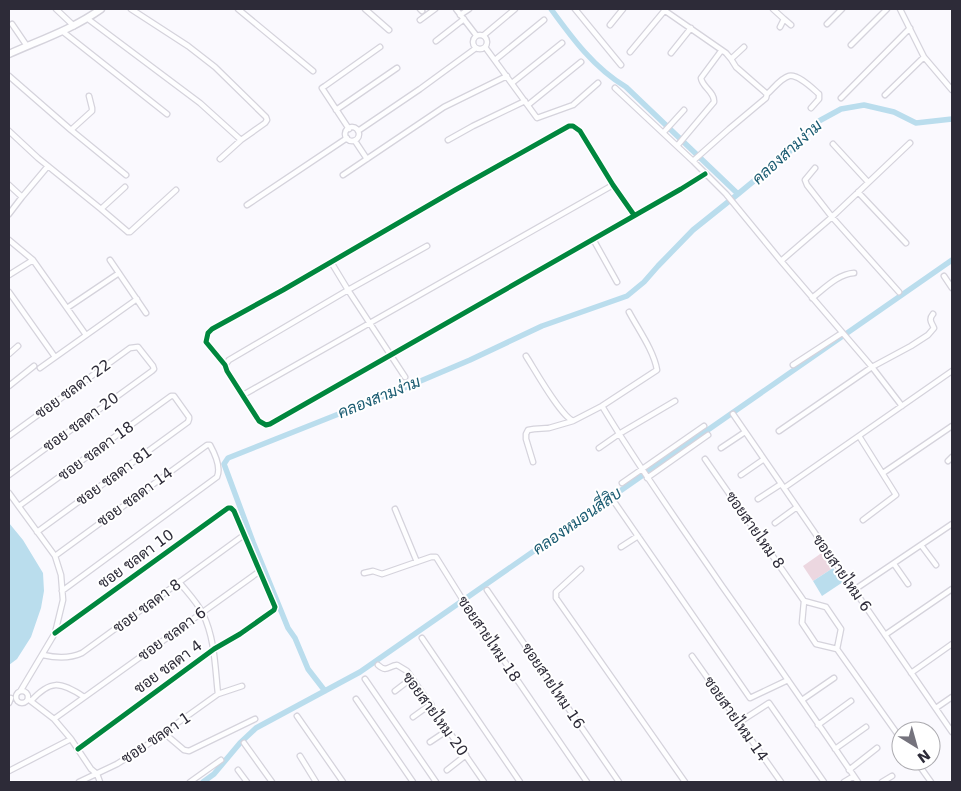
<svg xmlns="http://www.w3.org/2000/svg" width="961" height="791" viewBox="0 0 961 791" font-family="'DejaVu Sans',Sarabun,sans-serif">
  <style>
    .green { fill: #ecd7e0 }
    .water { fill: #badded }
    .lines { fill: none; stroke-linecap: round; stroke-linejoin: round }
    .canal { stroke: #badded; stroke-width: 5.5 }
    .street-casing { stroke: #d5d3dc; stroke-width: 7 }
    .secondary-casing { stroke: #d5d3dc; stroke-width: 9 }
    .street { stroke: #fefeff; stroke-width: 4.5 }
    .secondary { stroke: #fefeff; stroke-width: 6 }
    .cycleway-casing { stroke: #fff; stroke-width: 8 }
    .cycleway { stroke: #00873e; stroke-width: 5 }
    .labels { text-anchor: middle; dominant-baseline: central; stroke-width: 4; stroke-linejoin: round; paint-order: stroke }
    .street-label { font-size: 15px; fill: #2d2b38; stroke: #fff }
    .water-label { font-size: 16px; font-style: italic; fill: #1a5b71; stroke: #fff }
  </style>
  <rect width="100%" height="100%" fill="#faf9fe"/>
  <path class="green" d="M823,552L833,568L813,581L803,566Z"/>
  <path class="water" d="M9,523L23,540L43,573L44,591L41,608L31,637L17,659L9,665Z
    M833,568L843,582L822,596L813,581Z"/>
  <g class="lines">
    <path class="canal" d="M551,9C572,38 594,68 626,87L738,194L788,153L819,121L841,109L864,105L894,112L916,123L952,119
      M325,691L308,669L295,638L288,628L253,542L224,464L228,458L404,388L470,360L542,326L627,296L644,282L658,266L693,230L738,194
      M203,782L214,774L240,743L256,728L360,672L952,260"/>
    <defs>
      <path id="street" d="M56,9L74,26
        M131,9L188,46L215,67L266,117L267,120L265,123L241,140L220,159
        M238,9L313,71
        M365,9L389,30
        M420,9L422,11
        M456,9L476,35
        M575,9L621,65
        M773,9L784,19L780,27
        M900,9L924,57L952,90
        M664,10L726,53L731,59L736,67L767,94
        M460,15L469,9
        M88,19L200,103L241,140
        M784,19L791,25
        M420,20L435,9
        M12,24L27,46
        M827,24L842,9
        M610,25L623,9
        M62,31L167,114
        M473 42a7 7 0 1 1 14 0a7 7 0 1 1-14 0Z
        M484,35L515,9
        M436,41L464,19
        M851,45L887,9
        M485,47L537,118L573,105L598,83
        M630,52L665,10
        M671,53L691,28
        M731,59L744,47
        M495,60L544,20
        M9,76L71,130L126,175
        M512,83L562,43
        M615,88L693,161L726,194L781,261L872,367L902,406
        M885,95L924,57
        M841,98L910,28
        M528,105L581,62
        M336,110L397,68
        M345 134a7 7 0 1 1 14 0a7 7 0 1 1-14 0Z
        M349,129L322,88L325,86L380,47
        M71,130L92,111V108L89,96
        M9,131L38,158L101,209L125,187
        M358,131L420,89L476,48
        M663,133L684,110
        M448,140L473,126L525,101
        M355,141L367,159
        M833,144L868,182
        M677,146L714,102C715,92 702,87 701,78L721,51
        M693,161L729,129L766,98L767,94C773,89 781,78 789,76C798,74 812,88 819,94V99L811,108
        M815,168L805,180L807,185L832,217L899,292
        M343,175L444,107L507,76
        M9,185L22,197
        M858,192L906,243
        M247,205L347,138
        M101,209L128,232H130L176,190
        M9,214L22,197L48,166
        M634,215L613,185L580,131L573,126H569L455,190L283,290L212,329L208,333L206,342L225,365L227,371L259,421L266,425L270,424L681,189L705,174
        M593,239L617,282
        M9,240L33,260L86,335
        M110,260L146,313
        M781,261L832,217L910,143
        M331,262L348,290L405,377
        M9,275L33,260
        M944,276L952,288
        M9,292L55,357
        M812,298C825,288 838,274 854,273
        M67,308L119,273
        M9,354L18,346
        M526,356C535,370 560,415 573,421L602,406L657,370C654,351 638,329 629,312
        M225,365L229,360L348,290L427,246
        M793,365L842,333
        M40,368L137,299
        M9,386L34,366
        M243,395L613,185
        M602,406C639,468 681,526 722,586C768,651 813,716 858,782
        M733,414L952,732
        M779,431L872,367L911,346L928,335L934,328C932,323 928,320 933,314
        M9,436L130,348L138,347L153,366L154,369L152,371L9,475
        M859,436L896,495L863,520
        M599,448L619,434L675,401
        M721,448L745,432
        M705,459L804,601L826,607L841,629L837,649
        M948,461L952,457
        M533,462L526,439V434L528,430L534,429L549,428L573,421
        M883,473L952,426
        M741,475L764,459
        M647,478L708,435
        M622,483L704,426
        M784,488L952,371
        M9,493L55,556L61,575L63,600L55,633L21,690
        M758,499L781,484
        M615,503L750,698L788,680
        M19,506L171,396H174L189,417V419L188,422L37,532
        M395,509L417,562
        M775,523L797,507
        M921,545L936,565
        M621,547L638,536
        M55,556L207,445H210C215,454 221,468 217,477L62,591
        M894,564L908,584
        M581,569L556,592V598L685,782
        M364,573L373,571L382,574L385,573L431,557H436L466,605L587,782
        M179,582C187,592 197,602 203,614C215,639 215,667 218,694
        M487,590L619,782
        M854,590L952,524
        M804,601L802,623L816,644L837,649L901,739
        M55,633L228,508H231L234,511L275,607L274,610L240,634L214,649L78,749
        M885,635L952,589
        M422,638L520,782
        M43,655C56,658 69,659 82,653L244,535
        M692,656L781,782
        M378,665C387,673 388,666 397,665L407,671L484,782
        M911,673L952,644
        M365,679L436,782
        M16 697a6 6 0 1 1 12 0a6 6 0 1 1-12 0Z
        M395,691L412,678
        M28,699L54,719L71,739L91,769L97,774L100,782
        M356,699L413,782
        M802,700L834,678
        M31,701C50,680 60,681 84,697
        M9,703L11,698
        M936,708L952,697
        M297,716L343,782
        M413,717L431,704
        M54,719L260,571
        M738,723L769,703L824,782
        M818,725L851,701
        M164,733L184,750L189,751L255,719
        M430,742L448,730
        M244,743L272,782
        M835,749L866,727
        M300,756L316,782
        M916,761L931,782
        M238,770L247,782
        M447,770L466,755
        M849,770L877,748
        M9,771L71,739
        M79,782L117,764L144,747L218,694L242,686
        M190,782L221,760
        M844,782L854,776
        M882,782L892,776"/>
      <path id="secondary" d="M9,54C40,40 73,29 101,9"/>
    </defs>
    <use href="#street" class="street-casing"/>
    <use href="#secondary" class="secondary-casing"/>
    <use href="#street" class="street"/>
    <use href="#secondary" class="secondary"/>
    <defs>
      <path id="cycleway" d="M634,215L613,185L580,131L573,126H569L455,190L283,290L212,329L208,333L206,342L225,365L227,371L259,421L266,425L270,424L681,189L705,174
        M55,633L228,508H231L234,511L275,607L274,610L240,634L214,649L78,749"/>
    </defs>
    <use href="#cycleway" class="cycleway-casing"/>
    <use href="#cycleway" class="cycleway"/>
  </g>
  <g class="labels">
    <g class="street-label">
      <text transform="translate(73 389) rotate(-36)">ซอย ชลดา 22</text>
      <text transform="translate(81 422) rotate(-36)">ซอย ชลดา 20</text>
      <text transform="translate(96 451) rotate(-36)">ซอย ชลดา 18</text>
      <text transform="translate(114 476) rotate(-36)">ซอย ชลดา 81</text>
      <text transform="translate(135 497) rotate(-36)">ซอย ชลดา 14</text>
      <text transform="translate(755 530) rotate(55)">ซอยสายไหม 8</text>
      <text transform="translate(136 559) rotate(-36)">ซอย ชลดา 10</text>
      <text transform="translate(842 573) rotate(55)">ซอยสายไหม 6</text>
      <text transform="translate(147 606) rotate(-36)">ซอย ชลดา 8</text>
      <text transform="translate(172 634) rotate(-36)">ซอย ชลดา 6</text>
      <text transform="translate(489 639) rotate(56)">ซอยสายไหม 18</text>
      <text transform="translate(168 667) rotate(-36)">ซอย ชลดา 4</text>
      <text transform="translate(553 686) rotate(56)">ซอยสายไหม 16</text>
      <text transform="translate(435 714) rotate(54)">ซอยสายไหม 20</text>
      <text transform="translate(736 719) rotate(55)">ซอยสายไหม 14</text>
      <text transform="translate(156 738) rotate(-34)">ซอย ชลดา 1</text>
    </g>
    <g class="water-label">
      <text transform="translate(787 152) rotate(-42)">คลองสามง่าม</text>
      <text transform="translate(379 397) rotate(-22)">คลองสามง่าม</text>
      <text transform="translate(577 521) rotate(-35)">คลองหมอนสี่สิบ</text>
    </g>
  </g>
  <rect width="961" height="791" fill="none" stroke="#2d2b38" stroke-width="20"/>
  <g transform="translate(916 746) rotate(143)"><circle r="24" fill="#ffffff" stroke="#abaaaf"/>
  <path d="M0-4L9 19L0 12L-9 19Z" fill="#75737d"/>
  <text y="-8" font-size="14" font-weight="bold" text-anchor="middle" fill="#2d2b38">N</text>
  </g>
</svg>
